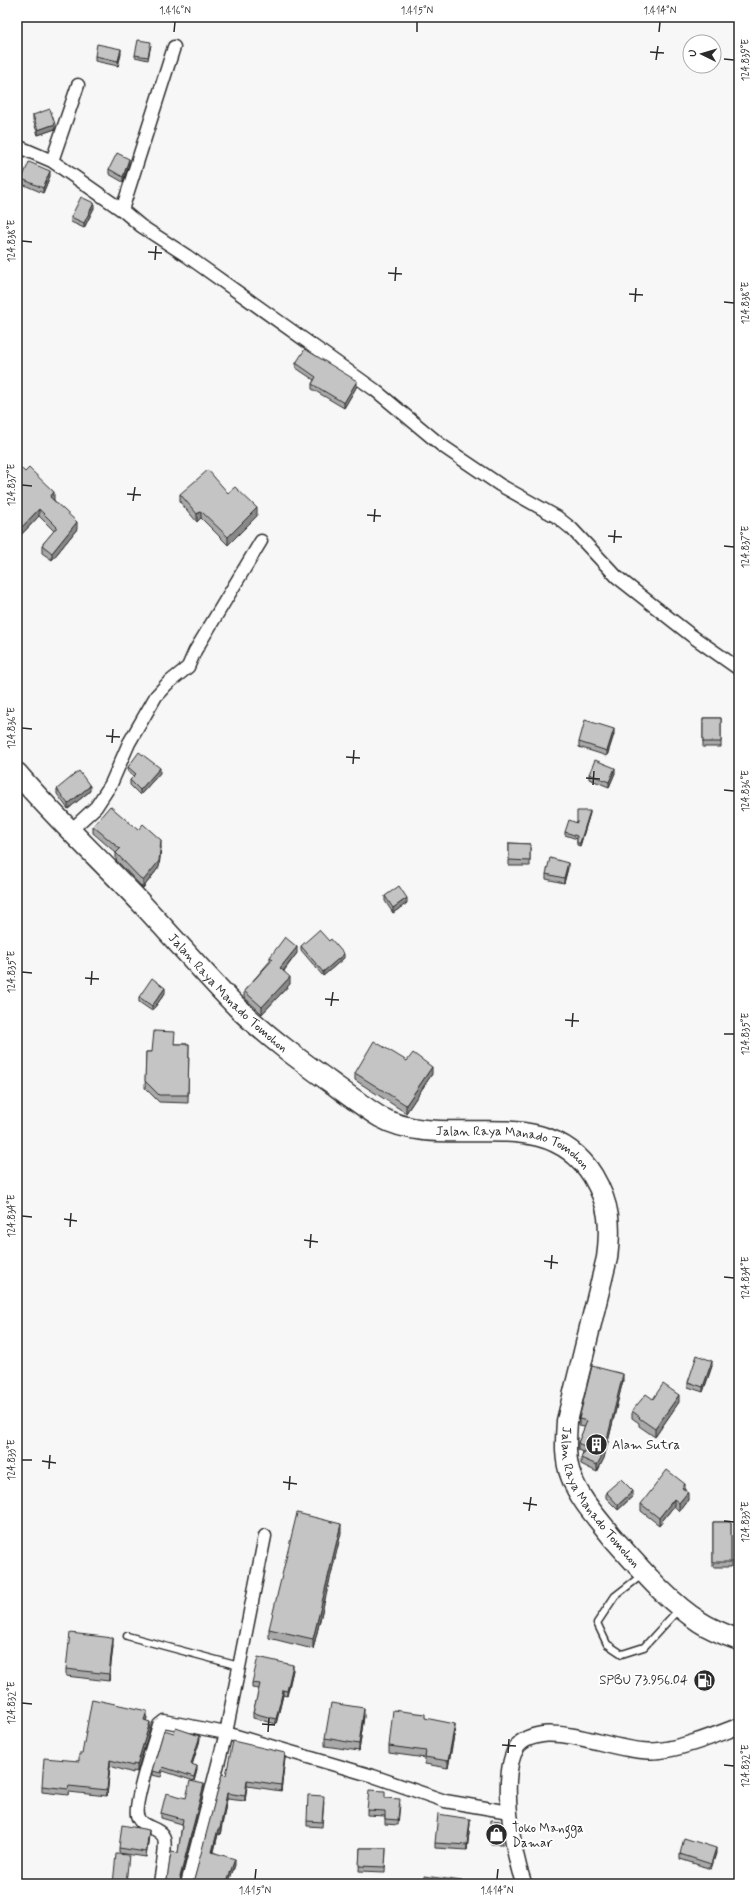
<svg xmlns="http://www.w3.org/2000/svg" width="756" height="1901" viewBox="0 0 756 1901" font-family="Mynerve,sans-serif">
  <style>
    .lines { fill: none; stroke-linecap: round; stroke-linejoin: round }
    .service-casing { stroke: #2b2b2b; stroke-width: 9 }
    .minor-casing { stroke: #2b2b2b; stroke-width: 15 }
    .tertiary-casing { stroke: #2b2b2b; stroke-width: 18 }
    .trunk-casing { stroke: #2b2b2b; stroke-width: 23 }
    .service { stroke: #fff; stroke-width: 6 }
    .minor { stroke: #fff; stroke-width: 12 }
    .tertiary { stroke: #fff; stroke-width: 15 }
    .trunk { stroke: #fff; stroke-width: 20 }
    .wall { fill: #a9a9a9; stroke: #2b2b2b }
    .shaded-wall { fill: #898989; stroke: #2b2b2b }
    .building { fill: #c4c4c4; stroke: #2b2b2b }
    .ticks { fill: none; stroke: #2b2b2b; stroke-width: 1.5 }
    .labels { text-anchor: middle; dominant-baseline: central; stroke-width: 4; stroke-linejoin: round; paint-order: stroke }
    .street-label { font-size: 13px; fill: #2b2b2b; stroke: #fff }
    .poi-label { font-size: 13px; fill: #2b2b2b; stroke: #fff; text-anchor: start }
    .neatline { fill: none; stroke: #2b2b2b; stroke-width: 1.5 }
    .ticks-label { font-size: 10px; text-anchor: middle; fill: #2b2b2b }
  </style>
  <rect width="100%" height="100%" fill="#f7f7f7"/>
  <filter id="ink" filterUnits="userSpaceOnUse"><feTurbulence type="fractalNoise" baseFrequency=".025" numOctaves="2"/><feDisplacementMap in="SourceGraphic" scale="8" xChannelSelector="R" yChannelSelector="G"/><feConvolveMatrix kernelMatrix="1 2 1 2 8 2 1 2 1" color-interpolation-filters="sRGB"/></filter>
  <g filter="url(#ink)">
    <g class="lines">
      <defs>
        <path id="service" d="M642,1575L615,1596L597,1623L607,1644L622,1654L644,1647L679,1609
          M127,1636L239,1666"/>
        <path id="minor" d="M17,146L52,161L122,210L141,226L187,256L375,390L441,445L500,485L557,517L572,529L617,577L692,636L739,669
          M52,161L78,85
          M122,210L174,47
          M70,831L96,807L111,784L129,743L156,696L167,684L188,667L195,651L261,541
          M160,1884C161,1872 167,1849 164,1838C160,1826 140,1829 137,1815C134,1802 154,1742 159,1725L164,1721L226,1733L373,1776L445,1801L509,1812
          M187,1884L226,1733L265,1536"/>
        <path id="tertiary" d="M524,1884C513,1854 499,1775 517,1747C523,1738 536,1735 547,1734C581,1733 614,1750 649,1751C673,1752 716,1735 739,1726"/>
        <g id="trunk">
          <path id="s1" d="M17,773C56,819 101,860 142,904C175,939 206,976 240,1010C268,1037 301,1061 333,1084C348,1095 364,1107 380,1117C446,1154 545,1098 593,1176C610,1205 611,1226 607,1258L567,1421C566,1439 564,1458 571,1476C579,1499 598,1519 613,1538C640,1568 666,1600 700,1622C712,1630 726,1635 739,1640"/>
        </g>
      </defs>
      <use href="#service" class="service-casing"/>
      <use href="#minor" class="minor-casing"/>
      <use href="#tertiary" class="tertiary-casing"/>
      <use href="#trunk" class="trunk-casing"/>
      <use href="#service" class="service"/>
      <use href="#minor" class="minor"/>
      <use href="#tertiary" class="tertiary"/>
      <use href="#trunk" class="trunk"/>
    </g>
    <path class="wall" d="M108,17H134L133,22Z
      M151,45L148,60L135,57V55Z
      M121,54L118,66L95,61V56Z
      M33,115L55,129L38,135L33,120Z
      M129,164L123,182L109,174V169Z
      M50,176L43,193L22,184V179Z
      M94,208L84,228L71,222V217Z
      M296,363L357,386L344,408L312,389V384L314,380L296,368Z
      M17,466L54,500L77,529L52,560L42,553V545L54,531L39,516L21,535L17,531Z
      M228,493L257,516L228,545L201,518L197,522L180,502V494Z
      M703,718H721V747H703Z
      M614,734L607,756L579,747V742Z
      M128,767L160,773L140,795L130,785V780L134,776L128,772Z
      M615,773L609,787L589,779V774Z
      M57,789L90,791L68,809L57,794Z
      M590,813L580,846L577,845V839L565,835V832Z
      M93,826L138,830L161,847L159,867L143,888L116,860V853L93,833Z
      M509,843L530,844V866H509Z
      M568,868L564,883L546,879V874Z
      M385,896L407,903L393,913L385,901Z
      M301,946L344,958L323,976L301,950Z
      M297,953L284,971L290,984L262,1014L244,997V991L270,961V957Z
      M165,993L152,1011L139,1002V997Z
      M175,1044H189L188,1103L159,1102L145,1088L146,1052H152Z
      M407,1061L432,1074L406,1113L355,1080V1073Z
      M712,1366L703,1392L688,1387V1382Z
      M623,1380L604,1458L597,1472L581,1464V1458L583,1452L578,1450V1443L585,1427L579,1426V1419Z
      M653,1399L679,1402L655,1437L639,1426V1423L632,1418V1411Z
      M685,1490L688,1500L679,1511L674,1506L659,1525L641,1511V1504Z
      M606,1492L633,1496L618,1510L606,1498Z
      M713,1522H731V1567H713Z
      M341,1533L313,1649L269,1638V1629Z
      M113,1646L109,1681L66,1676V1669Z
      M293,1670L287,1696L283,1695L276,1724L253,1718V1713L259,1689L252,1688V1683Z
      M364,1716L359,1751L325,1746V1738Z
      M147,1718L146,1721L150,1729L137,1772L133,1771V1773L110,1766L107,1796L69,1792L68,1795L42,1792V1786L79,1761L82,1754Z
      M425,1718L455,1730L448,1768L425,1764V1758L389,1753V1746Z
      M174,1733L200,1740L192,1765L197,1770L194,1781L163,1771L161,1777L152,1775V1771Z
      M285,1758L281,1791L247,1786L245,1801L227,1799L220,1835L218,1834L214,1852L235,1865L228,1884H190L194,1880L226,1775Z
      M204,1790L180,1879L182,1883L167,1879L178,1853L182,1824L161,1818V1813L186,1798Z
      M385,1798L400,1804L398,1825L385,1824V1816L367,1815V1810Z
      M324,1801L322,1827L307,1826V1821Z
      M502,1821L503,1844H490V1839Z
      M470,1824L467,1850L435,1848V1843Z
      M149,1835L146,1857L119,1853V1848Z
      M360,1848H386L385,1872L359,1871Z
      M716,1853L711,1869L680,1859V1854Z"/>
    <path class="shaded-wall" d="M121,49V54L118,66V61Z
      M55,124V129L38,135V130Z
      M129,159V164L123,182V177Z
      M50,171V176L43,193V188Z
      M94,203V208L84,228V223Z
      M357,381V386L344,408V403Z
      M54,492V500L50,504V497Z
      M257,508V516L228,545V537Z
      M39,509V516L21,535V528Z
      M201,511V518L197,522V514Z
      M77,522V529L52,560V553Z
      M614,729V734L607,756V751Z
      M160,768V773L140,795V790Z
      M615,768V773L609,787V782Z
      M90,786V791L68,809V804Z
      M590,811V813L580,846V843Z
      M161,840V847L159,867L143,888V881Z
      M568,863V868L564,883V878Z
      M407,898V903L393,913V908Z
      M297,947V953L280,975V968Z
      M344,954V958L323,976V972Z
      M290,977V984L262,1014V1007Z
      M165,988V993L152,1011V1006Z
      M432,1067V1074L406,1113V1105Z
      M712,1361V1366L703,1392V1387Z
      M623,1374V1380L604,1458L597,1472V1465Z
      M679,1395V1402L655,1437V1429Z
      M685,1484V1492L682,1488Z
      M633,1491V1496L618,1510V1505Z
      M688,1492V1500L679,1511V1503Z
      M674,1499V1506L659,1525V1518Z
      M341,1524V1533L313,1649V1639Z
      M113,1638V1646L109,1681V1674Z
      M293,1665V1670L287,1696V1691Z
      M283,1690V1695L276,1724V1719Z
      M364,1708V1716L359,1751V1744Z
      M147,1711V1718L144,1726V1720Z
      M150,1722V1729L137,1772V1765Z
      M455,1724V1730L448,1768V1761Z
      M200,1736V1740L191,1768V1764Z
      M285,1753V1758L281,1791V1785Z
      M110,1760V1766L107,1796V1790Z
      M197,1766V1770L194,1781V1777Z
      M247,1780V1786L245,1801V1796Z
      M204,1784V1790L180,1882V1877Z
      M227,1793V1799L220,1835V1829Z
      M470,1819V1824L467,1850V1845Z
      M218,1829V1834L212,1857V1852Z
      M149,1830V1835L146,1857V1852Z
      M716,1848V1853L711,1869V1864Z
      M235,1859V1865L228,1884H226Z"/>
    <path class="building" d="M138,40L151,42L148,57L135,55Z
      M97,44L121,49L118,61L95,56Z
      M50,109L55,124L38,130L33,115Z
      M117,153L129,159L123,177L109,169Z
      M29,162L50,171L43,188L22,179Z
      M81,197L94,203L84,223L71,217Z
      M305,349L357,381L344,403L312,384L316,377L296,363Z
      M18,465L25,472L29,468L54,492L50,497L77,522L52,553L42,545L57,527L39,509L21,528L17,524V466Z
      M208,470L228,493L235,487L257,508L228,537L201,511L197,514L180,494Z
      M703,718H721V742H703Z
      M585,720L614,729L607,751L579,742Z
      M139,752L160,768L140,790L130,780L136,774L128,767Z
      M595,760L615,768L609,782L589,774Z
      M79,771L90,786L68,804L57,789Z
      M110,806L138,830L143,824L161,840L159,861L143,881L116,853L120,849L93,826Z
      M577,811H590L580,843H577V836L565,832L569,820L577,823Z
      M509,843L530,844V861L509,860Z
      M550,858L568,863L564,878L546,874Z
      M399,886L407,898L393,908L385,896Z
      M319,930L329,941L331,939L344,954L323,972L301,946Z
      M285,937L297,947L280,968L290,977L262,1007L244,991L273,959L270,957Z
      M152,978L165,988L152,1006L139,997Z
      M154,1031L175,1032L174,1044H189L188,1095H159L145,1081L146,1052H152Z
      M374,1041L407,1061L413,1053L432,1067L406,1105L355,1073Z
      M697,1355L712,1361L703,1387L688,1382Z
      M592,1366L623,1374L604,1452L597,1465L581,1458L586,1447L578,1443L587,1421L579,1419Z
      M663,1384L679,1395L655,1429L639,1418L640,1417L632,1411L646,1394L653,1399Z
      M667,1470L685,1484L682,1488L688,1492L679,1503L674,1499L659,1518L641,1504Z
      M621,1479L633,1491L618,1505L606,1492Z
      M297,1513L341,1524L313,1639L269,1629Z
      M713,1522H731V1562H713Z
      M70,1633L113,1638L109,1674L66,1669Z
      M258,1657L293,1665L287,1691L283,1690L276,1719L253,1713L260,1684L252,1683Z
      M92,1699L147,1711L144,1720L150,1722L137,1765L133,1764V1766L110,1760L107,1790L69,1786L68,1789L42,1786L44,1758L79,1761V1754H82Z
      M331,1703L364,1708L359,1744L325,1738Z
      M393,1710L425,1714V1718L455,1724L448,1761L425,1757L426,1751L389,1746Z
      M176,1728L200,1736L191,1764L197,1766L194,1777L163,1767L161,1773L152,1771L164,1730L174,1733Z
      M233,1741L285,1753L281,1785L247,1780L245,1796L227,1793L220,1829H218L212,1852L235,1859L226,1884H190L194,1880L222,1774L226,1775Z
      M190,1781L204,1784L180,1877L182,1883L183,1884H165L167,1879L171,1852L178,1853L183,1819L161,1813L166,1793L186,1798Z
      M369,1790L385,1791V1798L400,1799L398,1820L385,1819V1811L367,1810Z
      M308,1795L324,1796L322,1822L307,1821Z
      M438,1814L470,1819L467,1845L435,1843Z
      M491,1820L502,1821L503,1839H490Z
      M122,1825L149,1830L146,1852L119,1848Z
      M684,1838L716,1848L711,1864L680,1854Z
      M360,1848H386L385,1867L359,1866Z
      M116,1854L129,1855L126,1884H113Z
      M424,1876L462,1881V1884H424Z"/>
  </g>
  <path class="ticks" d="M174,32L175,22M417,32V22M659,32L660,22M650,52L664,53M724,59L734,60M656,60L658,46M22,241L32,242M148,252L162,253M155,260L156,246M388,273L402,274M395,281L396,267M629,294L643,295M635,302L636,288M724,302L734,303M22,485L32,486M127,494L141,495M133,501L135,487M367,515L381,516M374,522L375,509M608,536L622,537M614,543L615,530M724,546L734,547M22,728L32,729M106,736L120,737M112,743L113,729M346,757L360,758M353,764L354,750M586,778L600,779M593,785L594,771M724,790L734,791M22,972L32,973M85,978L99,979M91,985L92,971M325,999L339,1000M331,1006L333,992M565,1020L579,1021M572,1027L573,1013M724,1034H734M22,1216L32,1217M64,1219L77,1221M70,1227L71,1213M304,1240L318,1242M310,1248L311,1234M544,1261L558,1263M551,1269L552,1255M724,1277L734,1278M22,1460H32M42,1461L56,1463M49,1469L50,1455M283,1482L297,1484M289,1490L290,1476M523,1503L537,1505M529,1511L531,1497M724,1521L734,1522M22,1703L32,1704M262,1724L275,1725M268,1732L269,1718M502,1745L516,1746M508,1753L509,1739M724,1765L734,1766M255,1879L256,1869M497,1879L498,1869"/>
  <defs>
    <symbol id="building-disc" viewBox="-11 -11 22 22"><circle r="9.5" fill="#2b2b2b" stroke="#fff"/><path d="M-4-6H4V6H1V3H-1V6H-4ZM-2.5-4.3h1.7v1.8h-1.7ZM.8-4.3h1.7v1.8H.8ZM-2.5-1h1.7V.8h-1.7ZM.8-1h1.7V.8H.8Z" fill="#fff"/></symbol>
    <symbol id="fuel-disc" viewBox="-11 -11 22 22"><circle r="9.5" fill="#2b2b2b" stroke="#fff"/><path d="M-5.5-6h7V0h2V4h1.3V-2.5L3-4.5l.8-.8L6-3V5H2.5V1h-1V6h-7ZM-4.2-4.7v3.2H.2V-4.7Z" fill="#fff"/></symbol>
    <symbol id="shop-disc" viewBox="-11 -11 22 22"><circle r="9.5" fill="#2b2b2b" stroke="#fff"/><path d="M-5-2.5h2.3a2.7 3.5 0 0 1 5.4 0H5L5.5 6h-11ZM-1.5-2.5h3a1.5 2.3 0 0 0-3 0Z" fill="#fff"/></symbol>
  </defs>
  <g fill-rule="evenodd">
    <use href="#building-disc" x="584" y="1432" width="25" height="25"/>
    <use href="#fuel-disc" x="692" y="1668" width="25" height="25"/>
    <use href="#shop-disc" x="484" y="1822" width="25" height="25"/>
  </g>
  <g class="labels">
    <g class="street-label">
      <text stroke="none"><textPath href="#s1" startOffset="305">Jalan Raya Manado Tomohon</textPath></text>
      <text stroke="none"><textPath href="#s1" startOffset="641">Jalan Raya Manado Tomohon</textPath></text>
      <text stroke="none"><textPath href="#s1" startOffset="1072">Jalan Raya Manado Tomohon</textPath></text>
    </g>
    <g class="poi-label">
      <text x="612" y="1445">Alam Sutra</text>
      <text x="688" y="1680" text-anchor="end">SPBU 73.956.04</text>
      <text x="512" y="1828">Toko Mangga<tspan x="512" dy="15">Damar</tspan></text>
    </g>
  </g>
  <rect width="756" height="1901" fill="none" stroke="#fff" stroke-width="44"/>
  <g transform="translate(702 54) rotate(275)"><circle r="19" fill="#ffffff" stroke="#aaaaaa"/>
  <path d="M0-3L7 15L0 10L-7 15Z" fill="#2b2b2b"/>
  <text y="-6" font-size="11" font-weight="bold" text-anchor="middle" fill="#2b2b2b">U</text>
  </g>
  <rect x="22" y="22" width="712" height="1857" class="neatline"/>
  <g class="ticks-label">
    <text x="175" y="14">1.416°N</text>
    <text x="417" y="14">1.415°N</text>
    <text x="660" y="14">1.414°N</text>
    <text transform="translate(745 60) rotate(-90)" y="4">124.839°E</text>
    <text transform="translate(11 241) rotate(-90)" y="4">124.838°E</text>
    <text transform="translate(745 303) rotate(-90)" y="4">124.838°E</text>
    <text transform="translate(11 485) rotate(-90)" y="4">124.837°E</text>
    <text transform="translate(745 547) rotate(-90)" y="4">124.837°E</text>
    <text transform="translate(11 728) rotate(-90)" y="4">124.836°E</text>
    <text transform="translate(745 791) rotate(-90)" y="4">124.836°E</text>
    <text transform="translate(11 972) rotate(-90)" y="4">124.835°E</text>
    <text transform="translate(745 1034) rotate(-90)" y="4">124.835°E</text>
    <text transform="translate(11 1216) rotate(-90)" y="4">124.834°E</text>
    <text transform="translate(745 1278) rotate(-90)" y="4">124.834°E</text>
    <text transform="translate(11 1460) rotate(-90)" y="4">124.833°E</text>
    <text transform="translate(745 1522) rotate(-90)" y="4">124.833°E</text>
    <text transform="translate(11 1703) rotate(-90)" y="4">124.832°E</text>
    <text transform="translate(745 1766) rotate(-90)" y="4">124.832°E</text>
    <text x="255" y="1894">1.415°N</text>
    <text x="497" y="1894">1.414°N</text>
  </g>
</svg>
